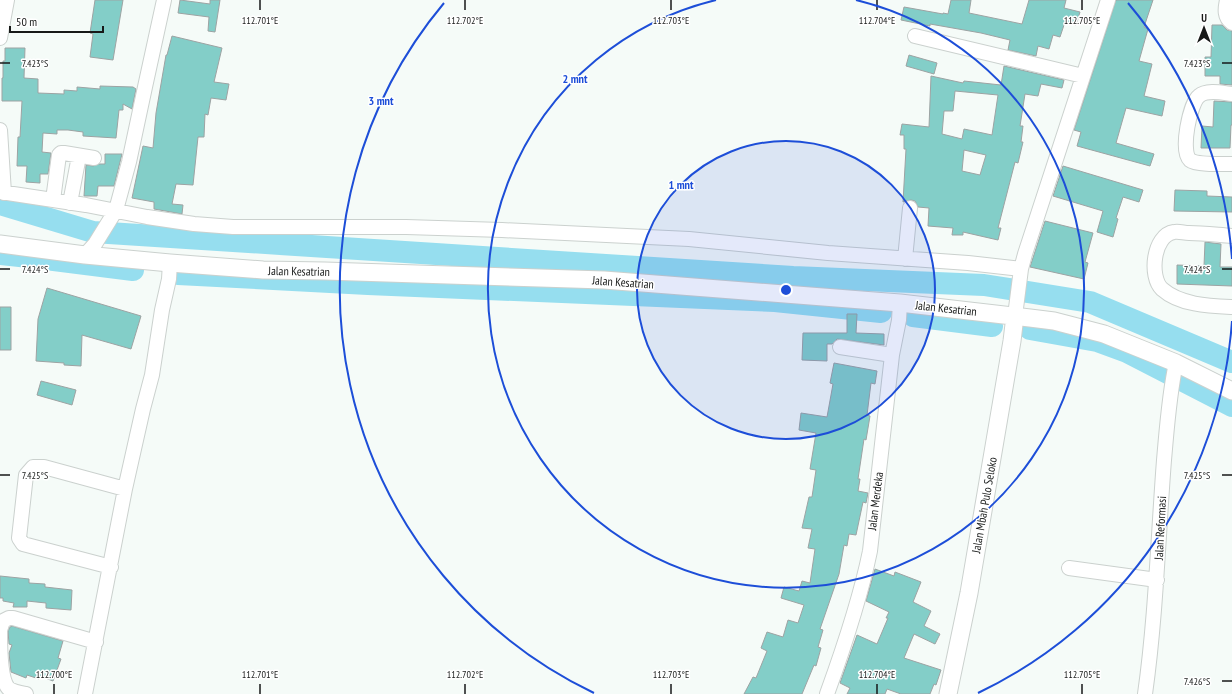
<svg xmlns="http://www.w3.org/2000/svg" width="1232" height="694" viewBox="0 0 1232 694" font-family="'PT Sans Narrow',sans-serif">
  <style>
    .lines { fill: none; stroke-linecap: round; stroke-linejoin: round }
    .river { stroke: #96deef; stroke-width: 22 }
    .building { fill: #83cec8; stroke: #9da3a3; fill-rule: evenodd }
    .minor-casing { stroke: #cbd1ce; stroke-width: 16 }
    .tertiary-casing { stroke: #cbd1ce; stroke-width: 19 }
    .minor { stroke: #fff; stroke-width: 14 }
    .tertiary { stroke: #fff; stroke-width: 17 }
    .ticks { fill: none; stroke: #171918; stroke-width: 1.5 }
    .ring { fill: none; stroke: #1d4ed8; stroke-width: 2 }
    .labels { text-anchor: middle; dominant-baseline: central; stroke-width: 3; stroke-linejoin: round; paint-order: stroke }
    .street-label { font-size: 12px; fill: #171918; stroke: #fff }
    .ticks-label { font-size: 10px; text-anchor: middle; fill: #171918; stroke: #fff; stroke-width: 3; stroke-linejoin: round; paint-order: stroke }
    .centre { fill: #1d4ed8; stroke: #fff; stroke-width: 2 }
    .ring-label { font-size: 12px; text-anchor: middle; font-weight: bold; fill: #1d4ed8; stroke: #fff; stroke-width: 3; stroke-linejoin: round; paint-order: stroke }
  </style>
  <rect width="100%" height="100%" fill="#f5fbf8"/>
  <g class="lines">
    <path class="river" d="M0,204L93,232L793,277L984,285L1090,302L1232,362
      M0,254L29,257
      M38,258L133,270
      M178,274L368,284L775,301L881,312
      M913,316L992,326
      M1030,329L1097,341L1127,352L1232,406"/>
  </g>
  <path class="building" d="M95,0H123L113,60L90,57L93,34L90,33Z
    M180,0L210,4V0H220L215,32L208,31L209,17L178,13Z
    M951,0H971L969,13L1022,24L1029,0H1066L1064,8L1080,12L1076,25L1065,22L1060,37L1053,35L1049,49L1038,46L1036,56L1008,50L1010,40L981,33L930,24V26L901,20L904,7L943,14V13L948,14Z
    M1116,0H1153L1144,27L1148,29L1139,61L1152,64L1144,96L1165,101L1162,116L1126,108L1116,143L1154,154L1150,166L1077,146L1081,132L1074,130Z
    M1212,25H1222L1227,30L1232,31V85L1220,84V76H1205V57H1211Z
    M172,36L222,48L214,82L229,84L226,100L211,98L208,115L205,114L204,137H198L193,185L176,184L172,204L183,205L182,214L154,209V202L132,198L143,146L153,148L156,113L166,55H167Z
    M5,48H25L24,78L38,79V93L64,94V90L77,91V87L100,89V86L133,87L136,89L132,109L123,104V110H119L116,138L83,136V132L68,130H57V134L43,133L42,152L51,153L48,174H40V183L26,182L27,166H17L18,137H20L22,101H2V78H3V61H5Z
    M909,55L937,63L934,74L906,66Z
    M1004,66L1064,80L1062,88L1041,84L1038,96L1025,94L1020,126H1023L1021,142H1023L1018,163L1015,162L998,228H1001L998,240L963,232V235H952L953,228L928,226L929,208L918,207L915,201L911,200L903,202L906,149H904V135H900L902,124L929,127L931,76L963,83L964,81L1001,85ZM955,91L998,95L992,135L964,129L962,139L942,134L944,111H953ZM964,150L986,155L980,175L962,171Z
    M1214,101L1232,102V125H1231L1230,148H1201L1202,126L1213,127Z
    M105,154H122L114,186H98L97,196H84L86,165L93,166L99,164H105Z
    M1063,166L1143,190L1139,202L1123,197L1116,218L1118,219L1113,237L1097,232L1103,211L1053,196Z
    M1175,190L1207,191V196L1232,197V212L1174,211Z
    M1045,221L1093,233L1085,262L1088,263L1084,279L1030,267Z
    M1205,242L1221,244L1220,267H1232V286L1177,284V265L1204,266Z
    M47,288L141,316L131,349L82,335L81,366L64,365V363L36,361L38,319Z
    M0,307H11V350H0Z
    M847,314H857L856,333L884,334V345L837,339L832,344H827V361L802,360L803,333H847Z
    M834,363L877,371L875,384L871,383L867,415L870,416L866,440L864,439L858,479H860L858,491L868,493L866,503L863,502L856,535L849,534L847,546L844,545L839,574L820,629L823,630L818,647L821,648L816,666L814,665L802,694H744L753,677L756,678L767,651L761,648L767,632L783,637L788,620L798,623L804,605L781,598L784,587L799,591L802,581L810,583L815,549L808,548L812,529L802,528L809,497H812L816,470L810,469L816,433L799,430L801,413L827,417L833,384L830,383Z
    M41,381L76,390L72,405L37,395Z
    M875,569L894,576L895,572L921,582L913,602L931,611L924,626L940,634L935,644L914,634L904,658L941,670L936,685L934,684L930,694H901L887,689L885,694H847L850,688L840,683L857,635L877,644L888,618H886L889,612L866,601Z
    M0,576L29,579V583L45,584V587L72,590L71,610L46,608V603L27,601V607H13L14,603L3,601V598H0Z
    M12,626L63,641L58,658L61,659L53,681L40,676L39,679L27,675L26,678L11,672L9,653L12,645L9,644L8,631L10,627Z"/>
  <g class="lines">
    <defs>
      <path id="minor" d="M1227,0C1225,9 1224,17 1232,23
        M915,36L1083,76
        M0,38L7,0
        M1232,94C1223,93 1207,89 1199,96C1190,103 1180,151 1190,160C1196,165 1223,164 1232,164
        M0,130L4,193
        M0,192L86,205L147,217L194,224L233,227H406L502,230L689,239L828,253L968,263L1021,269
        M53,200L59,155L61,153H64L94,158
        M70,203L79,156
        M1232,236C1218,235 1203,233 1189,233C1184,233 1179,231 1174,232C1153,235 1149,277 1162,289C1180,305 1209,306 1232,307
        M85,255L95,244L116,210L129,162L145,87L164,0
        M905,259L910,208
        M1015,316L1021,269L1025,254L1108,0
        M840,347L892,355
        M111,567L23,544L19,538L26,475L33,467H44L125,489
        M1069,568L1157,580
        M0,630L3,621L9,618H13L96,642
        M0,631C0,645 0,678 8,688C13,692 20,693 26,694
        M85,694L125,489L143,409L152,375L162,310L169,279L170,263
        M827,694C844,647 860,600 870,551L892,355L899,320L900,303
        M1145,694C1156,616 1158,538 1164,460C1167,427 1169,395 1176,363"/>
      <path id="tertiary" d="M0,244L85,255L170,263L263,270L325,271L604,280L900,303L1030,318L1054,321L1104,334L1176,363L1232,391
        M948,694L969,593L1012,341L1015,316"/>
    </defs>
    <use href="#minor" class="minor-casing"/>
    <use href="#tertiary" class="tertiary-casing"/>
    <use href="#minor" class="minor"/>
    <use href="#tertiary" class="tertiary"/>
  </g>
  <path class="ticks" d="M260,0V10M465,0V10M671,0V10M877,0V10M1082,0V10M0,63H10M1222,63H1232M0,269H10M1222,269H1232M0,475H10M1222,475H1232M1222,681H1232M54,684V694M260,684V694M465,684V694M671,684V694M877,684V694M1082,684V694"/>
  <circle cx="786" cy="290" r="149" fill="#1d4ed8" fill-opacity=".12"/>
  <g class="ring">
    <circle cx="786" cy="290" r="149"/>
    <path d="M856 0A298 298 0 1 1 716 0"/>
    <path d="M1232 321A447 447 0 0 1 978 693M594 693A447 447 0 0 1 444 3M1128 3A447 447 0 0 1 1232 259"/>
  </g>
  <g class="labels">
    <g class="street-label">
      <text transform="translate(299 271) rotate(1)">Jalan Kesatrian</text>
      <text transform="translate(623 282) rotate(4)">Jalan Kesatrian</text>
      <text transform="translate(946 308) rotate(6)">Jalan Kesatrian</text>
      <text transform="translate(875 501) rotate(-83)">Jalan Merdeka</text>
      <text transform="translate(984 505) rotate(-80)">Jalan Mbah Pulo Seloko</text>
      <text transform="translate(1160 528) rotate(-87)">Jalan Reformasi</text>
    </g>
  </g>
  <g class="ticks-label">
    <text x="260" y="24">112.701°E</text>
    <text x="465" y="24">112.702°E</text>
    <text x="671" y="24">112.703°E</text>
    <text x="877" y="24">112.704°E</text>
    <text x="1082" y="24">112.705°E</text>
    <text x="35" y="67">7.423°S</text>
    <text x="1197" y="67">7.423°S</text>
    <text x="35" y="273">7.424°S</text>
    <text x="1197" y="273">7.424°S</text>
    <text x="35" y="479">7.425°S</text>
    <text x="1197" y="479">7.425°S</text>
    <text x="54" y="678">112.700°E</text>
    <text x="260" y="678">112.701°E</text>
    <text x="465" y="678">112.702°E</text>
    <text x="671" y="678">112.703°E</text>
    <text x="877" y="678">112.704°E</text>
    <text x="1082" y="678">112.705°E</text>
    <text x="1197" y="685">7.426°S</text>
  </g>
  <circle cx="786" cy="290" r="6" class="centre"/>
  <g class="ring-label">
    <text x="575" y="83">2 mnt</text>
    <text x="381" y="105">3 mnt</text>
    <text x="681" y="189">1 mnt</text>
  </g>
  <g transform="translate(1204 28)" stroke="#ffffff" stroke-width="3" paint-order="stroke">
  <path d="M0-3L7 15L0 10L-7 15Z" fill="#171918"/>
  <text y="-6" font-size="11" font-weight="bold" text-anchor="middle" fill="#171918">U</text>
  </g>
  <path d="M10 26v6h93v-6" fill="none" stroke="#171918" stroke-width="2"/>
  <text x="16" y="26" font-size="12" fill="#171918" stroke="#ffffff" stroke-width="3" paint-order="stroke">50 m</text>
</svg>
